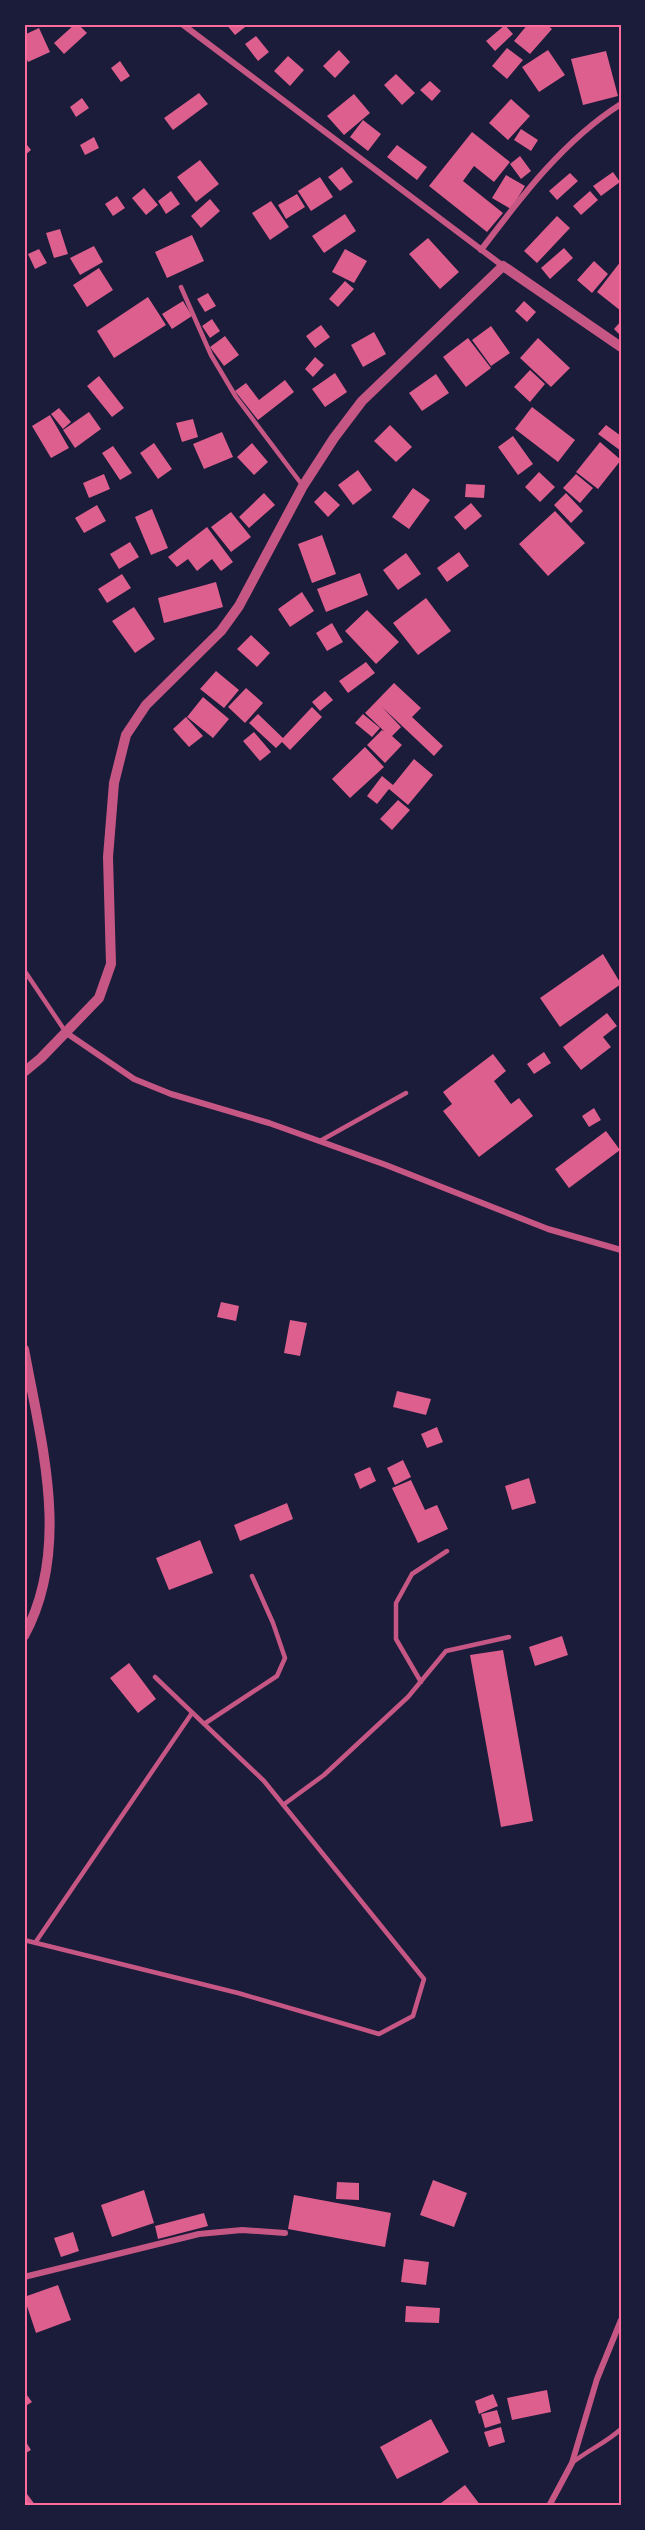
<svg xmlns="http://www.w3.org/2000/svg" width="645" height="2530" viewBox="0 0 645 2530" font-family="Merriweather,serif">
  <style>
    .building { fill: #dd5f8e }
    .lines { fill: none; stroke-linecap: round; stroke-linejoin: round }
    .service { stroke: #c65784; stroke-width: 4.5 }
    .minor { stroke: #c65784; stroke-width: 6 }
    .tertiary { stroke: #c65784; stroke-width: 10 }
    .neatline { fill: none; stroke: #ff6b9d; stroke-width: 2 }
  </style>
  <rect width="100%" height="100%" fill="#1b1b3a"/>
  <path class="building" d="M75,24H78L87,33L64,54L54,43Z
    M226,24H249L235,35Z
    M528,24H546L552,29L530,54L514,41Z
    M505,25L513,34L495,51L486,41Z
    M39,28L50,52L28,62L24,53V35Z
    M256,36L269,52L258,61L245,44Z
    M507,48L523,60L507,79L492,66Z
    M339,50L350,62L335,78L323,66Z
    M548,50L565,75L539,92L522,67Z
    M606,51L618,96L583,105L571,59Z
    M288,56L304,70L290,86L274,71Z
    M120,61L130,76L121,82L111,68Z
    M396,74L415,93L402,105L384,85Z
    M430,81L441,91L432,101L420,90Z
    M199,93L208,104L173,130L164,118Z
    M354,94L370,113L344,135L327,116Z
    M82,98L89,108L76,117L70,107Z
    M511,99L530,116L508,140L489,123Z
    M363,120L381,134L368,151L350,137Z
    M521,129L538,140L531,151L514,140Z
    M472,132L510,162L494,182L474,166L463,181L503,213L487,232L429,186Z
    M94,137L99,148L85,155L80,145Z
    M24,141L31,150L24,156Z
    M397,145L427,167L417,180L387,157Z
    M520,156L531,171L521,179L510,164Z
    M200,160L219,184L196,202L177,177Z
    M342,167L353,182L340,191L328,177Z
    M613,172L620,182L601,196L593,186Z
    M570,173L578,181L557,200L549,191Z
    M506,175L525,186L511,209L492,198Z
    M320,177L333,197L311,211L298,191Z
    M144,188L158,205L146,215L132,198Z
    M171,191L180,204L166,214L158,201Z
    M590,191L598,200L581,215L573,206Z
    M297,194L305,207L286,219L278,205Z
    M117,196L125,208L113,216L105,204Z
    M210,199L220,211L201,228L191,216Z
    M271,201L289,227L270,240L252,213Z
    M345,214L356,231L324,253L312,236Z
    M557,216L570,228L537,263L524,251Z
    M60,229L68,254L54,258L46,233Z
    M192,235L204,261L167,278L155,252Z
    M428,238L459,272L440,289L409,254Z
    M94,246L103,262L80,275L70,258Z
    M564,248L573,258L550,279L541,268Z
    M39,249L47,263L35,269L28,254Z
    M345,249L367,261L354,283L332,272Z
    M594,261L608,274L592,293L577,280Z
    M621,261V311L597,292Z
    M99,268L113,290L87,307L73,285Z
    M345,281L354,289L338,307L329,299Z
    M208,293L216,306L205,312L197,299Z
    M148,297L166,325L114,358L97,331Z
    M183,301L192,316L172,329L162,314Z
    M524,301L536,312L527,322L515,311Z
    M212,319L220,331L210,338L202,326Z
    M621,321V336L614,329Z
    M321,325L330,337L315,348L306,336Z
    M491,326L510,353L491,366L472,340Z
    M374,332L386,354L363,367L351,345Z
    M225,336L239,355L224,366L210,347Z
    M468,338L491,368L466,387L443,357Z
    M538,338L570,368L551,387L520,358Z
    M315,357L324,365L313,377L305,369Z
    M530,370L545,384L530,402L514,387Z
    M335,373L347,392L325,407L312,389Z
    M436,374L449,393L422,411L409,393Z
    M99,376L124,408L112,417L87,386Z
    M285,380L294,392L258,420L235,391L246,383L259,400Z
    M532,407L575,440L558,462L515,429Z
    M59,408L71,422L63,429L51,414Z
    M89,412L101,429L75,448L63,430Z
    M50,415L69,448L51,458L32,426Z
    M193,419L198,437L182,442L176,423Z
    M390,425L412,447L396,462L374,441Z
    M606,425L621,436V451L598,434Z
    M222,432L233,457L204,469L193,444Z
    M513,436L533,464L518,475L498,447Z
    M600,442L621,460L598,489L576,472Z
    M154,443L172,469L158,479L140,453Z
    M252,443L268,462L254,475L237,457Z
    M113,446L132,473L120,480L102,453Z
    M358,470L372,490L353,505L338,485Z
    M539,472L555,487L540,502L525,487Z
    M104,474L110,489L89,498L83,483Z
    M576,474L593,488L580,503L563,488Z
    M466,484L485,485L484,498L465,497Z
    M413,488L430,500L409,529L392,517Z
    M325,491L340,505L328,517L314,502Z
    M264,493L275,505L249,528L239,517Z
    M566,493L583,511L571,523L554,505Z
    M471,503L482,516L465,530L454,517Z
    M97,505L106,521L84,533L75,518Z
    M152,509L168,548L151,555L135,517Z
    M555,511L585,543L548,576L519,544Z
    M231,512L251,537L231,552L211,527Z
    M207,527L233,562L221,571L212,559L197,571L188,559L177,567L168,557Z
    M322,535L336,574L312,583L298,544Z
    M130,542L139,557L119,569L110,554Z
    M459,552L469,566L447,582L437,568Z
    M406,553L421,574L398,590L383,570Z
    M360,573L368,595L326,612L317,589Z
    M122,574L131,588L107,603L98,589Z
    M216,582L223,607L164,623L158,598Z
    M302,592L314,611L290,627L278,609Z
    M426,598L451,631L418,655L393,623Z
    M134,607L155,639L135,653L112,621Z
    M367,610L399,642L376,664L345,631Z
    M332,623L343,642L327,651L316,633Z
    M251,635L270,653L257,667L237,649Z
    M366,662L375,673L348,693L339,681Z
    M216,671L239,690L224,708L200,689Z
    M394,683L421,708L412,717L443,746L434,756L382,707L401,727L392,736L402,745L385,763L367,745L382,730L385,732L365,713Z
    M246,688L263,703L245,723L228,707Z
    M325,691L333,700L320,711L312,702Z
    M203,697L229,719L213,738L187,717Z
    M312,707L322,717L290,750L282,742L276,748L249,723L258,714L283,738Z
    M363,714L380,728L372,737L355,723Z
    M186,717L203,736L189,747L173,729Z
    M254,732L271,752L260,761L243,741Z
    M365,747L384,767L350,798L332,779Z
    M414,759L433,775L408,805L389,789L377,804L367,796L382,776L393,785Z
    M398,800L410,810L392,830L380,819Z
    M603,954L621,984L560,1027L540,998Z
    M607,1013L617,1026L603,1037L611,1047L581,1070L563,1047Z
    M544,1052L551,1063L534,1074L527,1064Z
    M493,1054L506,1071L494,1081L511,1104L519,1098L533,1116L479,1157L443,1111L452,1104L443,1092Z
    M594,1108L601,1120L589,1127L582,1116Z
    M606,1131L620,1150L569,1188L555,1169Z
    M221,1302L239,1306L236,1321L217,1317Z
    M290,1320L307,1323L300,1356L284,1353Z
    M397,1391L431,1399L426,1415L393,1407Z
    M437,1427L443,1442L427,1448L421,1434Z
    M403,1460L411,1477L395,1485L387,1468Z
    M370,1467L376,1481L360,1489L354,1474Z
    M529,1478L536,1503L512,1510L505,1486Z
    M411,1480L425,1510L437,1505L448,1529L418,1543L392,1488Z
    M287,1503L293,1519L240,1541L234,1525Z
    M200,1540L213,1573L169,1590L156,1558Z
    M562,1636L568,1655L535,1666L529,1647Z
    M503,1650L533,1821L501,1827L470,1655Z
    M129,1663L156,1699L138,1713L110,1678Z
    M433,2180L467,2193L454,2227L420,2215Z
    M337,2182L359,2183V2200L336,2199Z
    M144,2190L154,2223L112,2237L101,2205Z
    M294,2195L391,2213L385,2247L288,2229Z
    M204,2213L208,2226L158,2239L155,2226Z
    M73,2232L79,2251L61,2257L54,2238Z
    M404,2259L429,2262L426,2285L401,2282Z
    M58,2285L71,2320L36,2333L24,2297Z
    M406,2306L440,2308L439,2323L405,2322Z
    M547,2390L551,2412L512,2420L507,2398Z
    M24,2391L32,2402L24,2407Z
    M493,2394L498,2406L479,2414L475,2401Z
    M497,2410L501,2423L485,2428L481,2414Z
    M431,2419L449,2452L397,2479L380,2447Z
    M501,2427L505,2442L489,2447L484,2432Z
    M24,2439L31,2450L24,2454Z
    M465,2485L481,2506H437Z
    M24,2490L36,2506H24Z"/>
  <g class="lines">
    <path class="service" d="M181,287L211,355L236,397L303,486
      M24,970L65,1031
      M320,1141L406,1093
      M421,1682L396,1639V1603L412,1574L447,1551
      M204,1724L277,1676L285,1658L273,1623L252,1576
      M283,1805L324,1775L408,1697L446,1651L509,1637
      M24,1940L238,1993L379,2034L413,2016L424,1979L264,1781L155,1677
      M35,1943L192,1713
      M572,2463C588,2450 606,2443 621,2429"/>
    <path class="minor" d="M182,24L503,266
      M481,250C521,197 564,140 621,104
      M65,1032L134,1079L171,1094L269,1123L386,1165L548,1229L621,1250
      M24,2277L199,2234L242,2230L285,2233
      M549,2506L572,2463L597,2379L621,2320"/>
    <path class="tertiary" d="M24,1072L41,1058L99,998L111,964L108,857L114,783L126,735L146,705L221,631L239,606L303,486L334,438L362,401L503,266L621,347
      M24,1349C41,1443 72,1547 24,1636"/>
  </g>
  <rect width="645" height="2530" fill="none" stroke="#1b1b3a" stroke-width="51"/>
  <rect x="26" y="26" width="594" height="2478" class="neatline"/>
</svg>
